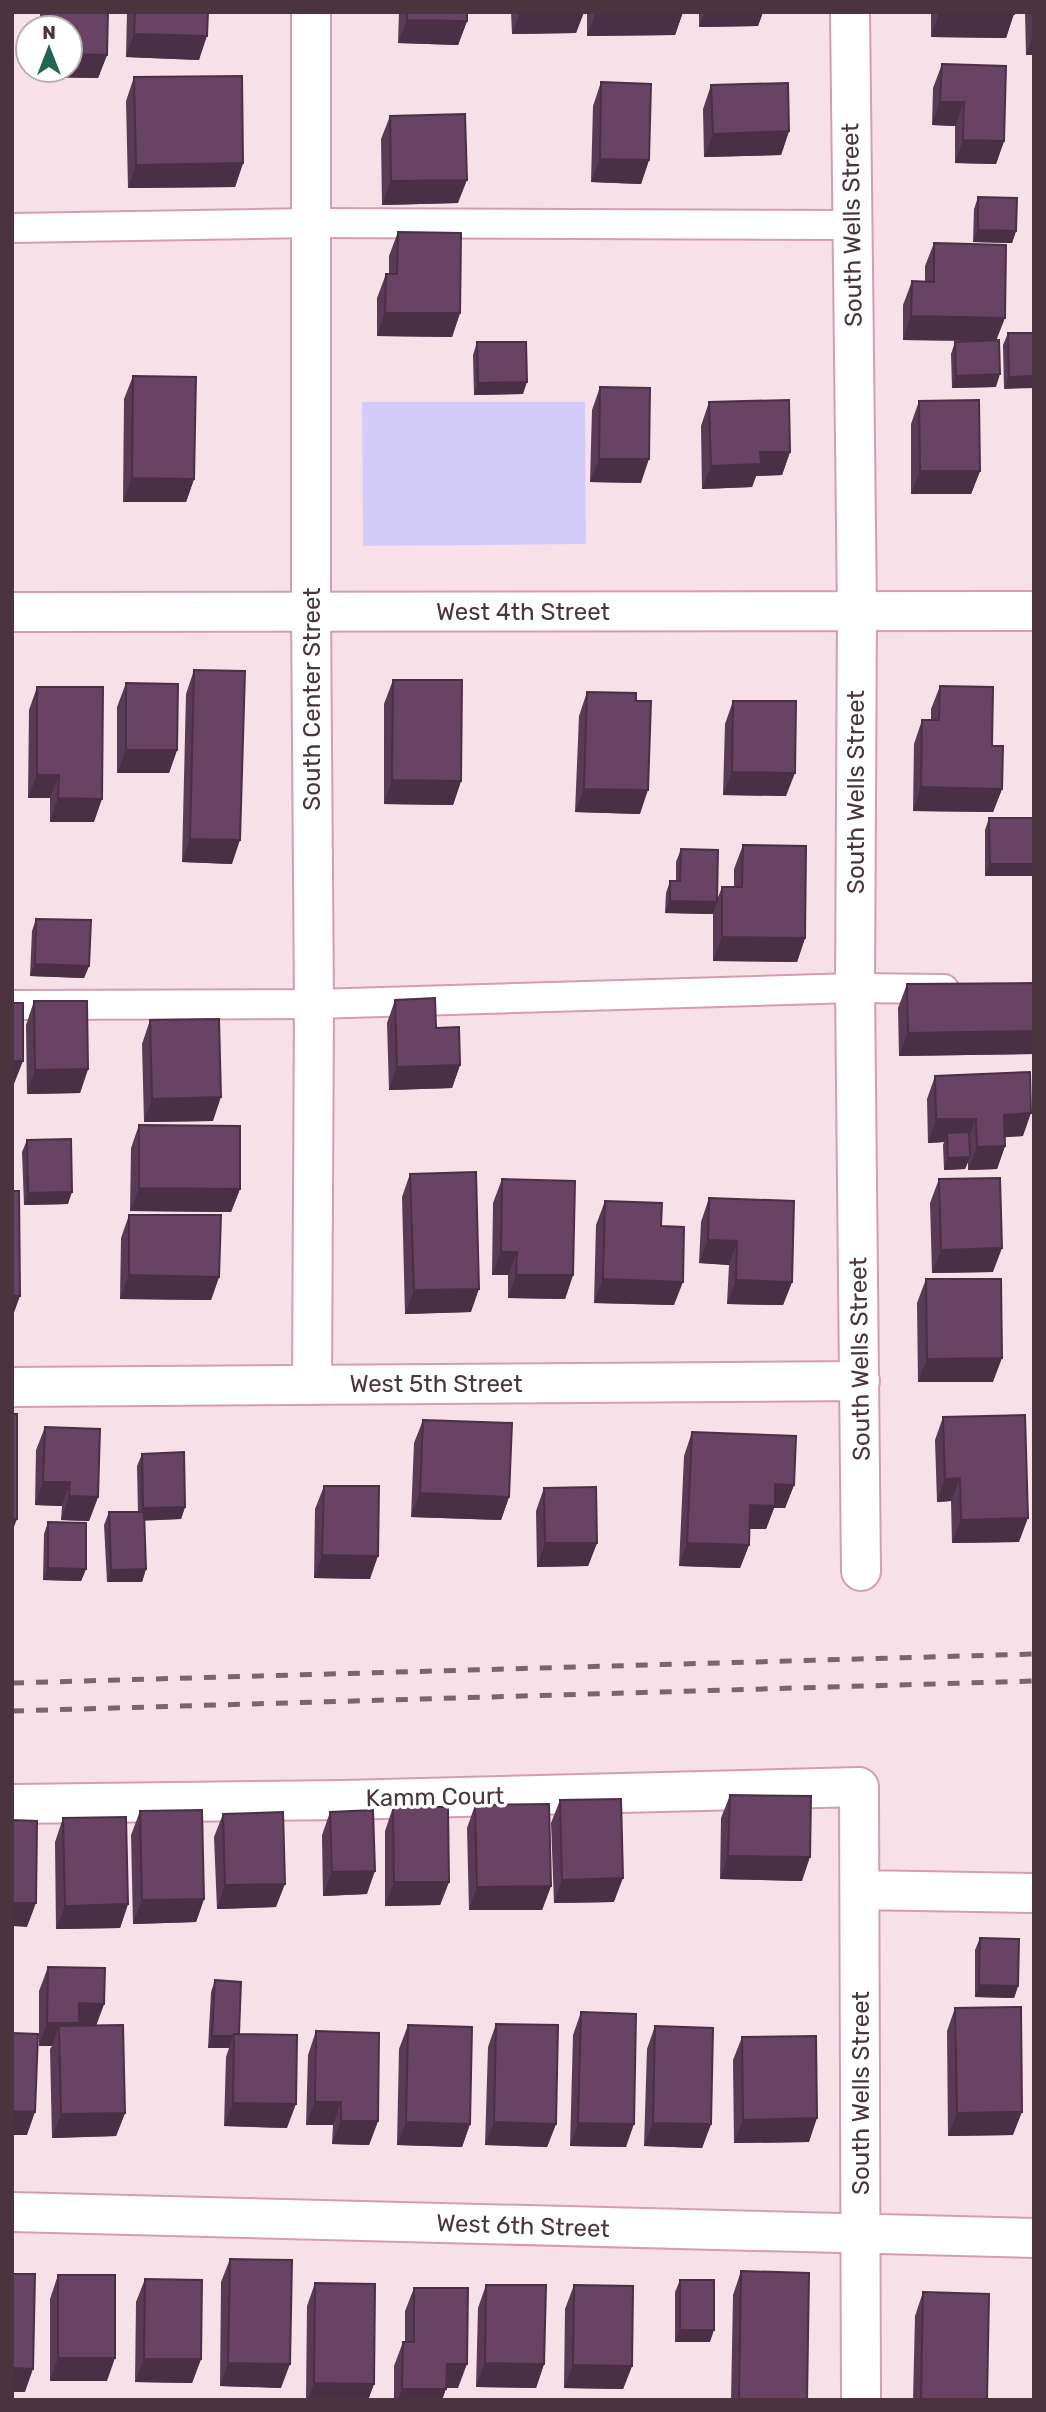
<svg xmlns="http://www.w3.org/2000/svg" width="1046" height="2412" viewBox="0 0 1046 2412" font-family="Rubik,sans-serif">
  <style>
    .green { fill: #d4ccf8 }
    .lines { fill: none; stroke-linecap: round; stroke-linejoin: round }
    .service-casing { stroke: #d49db3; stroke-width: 32 }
    .minor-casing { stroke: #d49db3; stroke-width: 42 }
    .tertiary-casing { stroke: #d49db3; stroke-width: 42 }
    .service { stroke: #fff; stroke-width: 28 }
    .minor { stroke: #fff; stroke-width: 38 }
    .tertiary { stroke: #fff; stroke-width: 38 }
    .rail { stroke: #7b646d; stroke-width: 5; stroke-dasharray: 12 12; stroke-linecap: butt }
    .wall { fill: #5a3a55 }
    .shaded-wall { fill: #4a2f45 }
    .building { fill: #694363; stroke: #4a2f45; stroke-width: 2 }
    .labels { text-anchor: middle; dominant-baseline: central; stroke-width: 7; stroke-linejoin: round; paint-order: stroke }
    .street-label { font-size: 24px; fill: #4b343d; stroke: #fff }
  </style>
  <rect width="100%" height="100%" fill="#f8e0e9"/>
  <path class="green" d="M362,402H585L586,544L363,546Z"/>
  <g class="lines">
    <defs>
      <path id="service" d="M12,228L310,223L852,225
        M12,1005L314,1004L855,988L944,989"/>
      <path id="minor" d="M850,12L857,612L855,988L861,1571
        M311,612L314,1004L312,1385
        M12,1387L860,1381
        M12,1804L343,1800L859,1787L861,2400
        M860,1890L1034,1893
        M12,2212L1034,2238"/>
      <path id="tertiary" d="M311,12V612
        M12,612L1034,611"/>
    </defs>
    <use href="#service" class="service-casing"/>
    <use href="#minor" class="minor-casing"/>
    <use href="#tertiary" class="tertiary-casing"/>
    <use href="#service" class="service"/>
    <use href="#minor" class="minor"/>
    <use href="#tertiary" class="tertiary"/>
    <path class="rail" d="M12,1683L1034,1654
      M12,1711L1034,1681"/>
  </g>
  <path class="wall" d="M40,12H108L107,55L98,78L39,77V70H70V28H40Z
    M127,12H208L199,60L126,57Z
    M399,12H467V21L458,45L398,43Z
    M511,12H584L576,33L512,34Z
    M587,12H683L675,35L587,36Z
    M699,12H763L758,26L699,27Z
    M931,12H1014L1006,38L931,37Z
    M1025,12H1034V55H1026Z
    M942,64L1004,141L996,164L955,163V126L932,125L933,88Z
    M134,77L243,163L235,187L128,188L126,101Z
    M601,82L649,160L641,184L591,182L593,106Z
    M711,85L789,131L781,155L704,157L703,109Z
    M390,116L458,203L382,205L381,139Z
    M978,197L1016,231L1012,243L973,242L974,209Z
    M398,232L460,313L452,337L377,336V298L386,274H389V256Z
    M934,243L997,340L996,387L952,388L951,354L955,342L973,341L903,340V305L912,281L925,282V266Z
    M1008,333H1034L1004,389L1003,345Z
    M477,342L523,394L474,395L473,355Z
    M133,376L194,479L186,502H123L124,399Z
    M600,387L641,483L590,482L592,410Z
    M1034,391V512H1033L1032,396Z
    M919,401L980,471L971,494H911V424Z
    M709,402L790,452L782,475L756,476L752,487L702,489L701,426Z
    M194,670L232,864L182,862L186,694Z
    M393,680L461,781L453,805L384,804V704Z
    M126,683L177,750L169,773H117V707Z
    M940,686L1002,789L993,812L913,811L914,744L922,720H931V709Z
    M37,687L94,822H50V798H28L29,710Z
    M587,692L636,701L640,814L575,812L579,716Z
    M733,701L786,796L723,795L725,724Z
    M989,818H1034V876H985V830Z
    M743,845L805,938L797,962L713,961V912V914L665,913L666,893L670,881H676V862L681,849L717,900L722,887H734V869Z
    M36,919L89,966L84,978L30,976L32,931Z
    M1034,983V1054L899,1056L898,1008L907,984Z
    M395,1000L436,1028L460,1065L452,1088L389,1090L387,1023Z
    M34,1001L88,1069L80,1093L27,1094L26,1025Z
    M150,1020L213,1121L144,1122L142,1044Z
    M935,1076L1023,1136L1005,1137V1146L997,1169L968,1170V1162L965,1169L944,1170L943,1145L944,1142L928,1143L927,1099Z
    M139,1125L240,1189L231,1212L130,1211L131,1148Z
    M27,1140L68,1204L24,1205L22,1152Z
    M410,1174L471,1312L405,1314L402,1197Z
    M502,1179L573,1275L565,1299L508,1298V1275H492L493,1203Z
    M939,1179L993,1272L932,1273L930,1203Z
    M709,1198L792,1282L783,1305L727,1304L729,1265L699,1263L701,1222Z
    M605,1201L661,1226L674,1305L594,1303L596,1225Z
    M129,1215L219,1277L211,1300L120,1299L121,1238Z
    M926,1279L993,1382H918L917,1303Z
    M943,1417L1019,1542L952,1543L951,1501L937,1502L935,1440Z
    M423,1420L509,1497L501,1520L411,1517L414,1443Z
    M45,1427L98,1497L89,1521L61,1520L62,1506L35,1505L36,1450Z
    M692,1432L794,1485L785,1508H774L766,1529H749V1545L740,1568L679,1566L684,1456Z
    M142,1454L185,1507L181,1519L144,1520L146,1569L142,1582H107L104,1525L109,1512H138L137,1466Z
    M324,1486L370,1579L314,1578L315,1509Z
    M544,1488L597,1543L588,1566L537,1567L536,1511Z
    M48,1522L86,1569L81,1581L43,1580L44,1534Z
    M730,1795L802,1881L720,1879L721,1818Z
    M560,1800L614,1902L554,1903L551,1823Z
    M475,1805L551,1886L542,1910H469L467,1828Z
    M393,1807L449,1882L440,1905L385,1906V1831Z
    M140,1811L204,1899L196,1922L133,1924L131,1835Z
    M330,1812L367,1894L323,1896L322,1835Z
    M223,1814L276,1907L217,1909L214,1837Z
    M63,1818L128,1904L120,1928L56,1929L55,1842Z
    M980,1938L1018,1986L1014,1998L975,1997V1950Z
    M48,1967L104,2004L96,2026L125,2113L116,2136L52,2138L50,2049L52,2046H39V1991Z
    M215,1980L239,2034L287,2128L224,2126L226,2057L229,2048H208L211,1992Z
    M955,2008L1013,2135L948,2136L947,2031Z
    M581,2012L626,2147L570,2146L573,2035Z
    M496,2024L556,2124L547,2147L485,2145L488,2047Z
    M408,2025L470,2124L462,2147L397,2145L399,2049Z
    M655,2026L711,2124L702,2148L644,2146L647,2049Z
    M316,2031L378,2121L369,2145L332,2144L333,2125H306L308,2055Z
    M742,2037L809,2142L734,2143L733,2060Z
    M230,2259L281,2388L220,2386L221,2282Z
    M741,2271L807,2400H731L733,2295Z
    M58,2275L107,2381H50V2299Z
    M145,2279L201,2359L192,2383L135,2382L136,2302Z
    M680,2280L710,2342H675V2292Z
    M315,2283L374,2384L368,2400H306L307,2306Z
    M486,2285L544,2364L536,2388L476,2387L478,2308Z
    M574,2285L632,2366L623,2389L564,2388L565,2309Z
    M414,2288L458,2388H446L442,2400H394V2366L403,2342H405V2311Z
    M923,2292L987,2400H913L915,2316Z"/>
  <path class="shaded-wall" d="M520,12H584L576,33L512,34Z
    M596,12H683L675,35L587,36Z
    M705,12H763L758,26L699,27Z
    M939,13L1014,14L1006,38L931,37Z
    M407,20L467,21L458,45L398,43Z
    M134,34L207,36L199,60L126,57Z
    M1034,34V55H1026Z
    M70,54L107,55L98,78L39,77L41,70H70Z
    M940,102H964L955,126L932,125Z
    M789,131L781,155L704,157L713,134Z
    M963,140L1004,141L996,164L955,163Z
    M600,159L649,160L641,184L591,182Z
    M243,163L235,187L128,188L136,165Z
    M467,180L458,203L382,205L391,181Z
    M978,230L1016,231L1012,243L973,242Z
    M385,313H460L452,337L377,336Z
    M911,316L1005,318L996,341L903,340Z
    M1000,374L996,387L952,388L956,376Z
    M1034,376V388L1004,389L1009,377Z
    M527,382L523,394L474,395L478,383Z
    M760,452H790L782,475L756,476L752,487L702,489L711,466Z
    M599,459H649L641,483L590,482Z
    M920,471H980L971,494H911Z
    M132,478L194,479L186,502H123Z
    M126,750H177L169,773H117Z
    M732,772L795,773L786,796L723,795Z
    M37,775H59L50,798H28Z
    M392,780L461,781L453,805L384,804Z
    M921,787L1002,789L993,812L913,811Z
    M584,789L648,790L640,814L575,812Z
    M58,798L102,799L94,822H50Z
    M190,839L240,840L232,864L182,862Z
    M990,864H1034V876H985Z
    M670,901L717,902L713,914L665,913Z
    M722,937L805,938L797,962L713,961Z
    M35,964L89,966L84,978L30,976Z
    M1034,1031V1054L899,1056L908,1033Z
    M12,1061H23L14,1084H12Z
    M460,1065L452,1088L389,1090L397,1067Z
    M88,1069L80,1093L27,1094L35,1070Z
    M221,1097L213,1121L144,1122L152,1099Z
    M1031,1113L1023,1136L996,1138L1004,1115Z
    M936,1119H976L967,1142L947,1133L944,1142L928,1143Z
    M1005,1146L997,1169L968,1170L977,1147Z
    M970,1157L965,1169L944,1170L948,1158Z
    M139,1188L240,1189L231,1212L130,1211Z
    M72,1192L68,1204L24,1205L28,1193Z
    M708,1240L737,1241L729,1265L699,1263Z
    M1002,1248L993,1272L932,1273L941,1250Z
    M501,1252H517L508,1275H492Z
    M129,1275L219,1277L211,1300L120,1299Z
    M516,1275H573L565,1299L508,1298Z
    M603,1279L683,1282L674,1305L594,1303Z
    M736,1280L792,1282L783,1305L727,1304Z
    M479,1289L471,1312L405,1314L414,1290Z
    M12,1296H20L12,1318Z
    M1002,1358L993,1382H918L927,1359Z
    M960,1478L951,1501L937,1502L945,1479Z
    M43,1482H70L62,1506L35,1505Z
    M775,1484L794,1485L785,1508H774L766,1529H741L750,1505Z
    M420,1493L509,1497L501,1520L411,1517Z
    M69,1496L98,1497L89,1521L61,1520Z
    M185,1507L181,1519L138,1521L143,1508Z
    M1028,1518L1019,1542L952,1543L961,1520Z
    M12,1519H17L12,1532Z
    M545,1543H597L588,1566L537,1567Z
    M687,1543L749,1545L740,1568L679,1566Z
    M322,1555L378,1556L370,1579L314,1578Z
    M48,1568L86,1569L81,1581L43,1580Z
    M146,1569L142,1582H107L111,1570Z
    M728,1856L810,1857L802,1881L720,1879Z
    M375,1871L367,1894L323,1896L332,1872Z
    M623,1878L614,1902L554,1903L562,1880Z
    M394,1882H449L440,1905L385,1906Z
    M285,1884L276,1907L217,1909L225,1885Z
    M551,1886L542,1910H469L477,1887Z
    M204,1899L196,1922L133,1924L142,1900Z
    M12,1903H36L27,1927L12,1926Z
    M128,1904L120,1928L56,1929L65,1906Z
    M979,1985L1018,1986L1014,1998L975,1997Z
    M79,2003L104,2004L95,2028L59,2026L52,2046H39L47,2023Z
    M212,2036H233L229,2048H208Z
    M315,2102H341L333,2125H306Z
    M233,2103L296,2104L287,2128L224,2126Z
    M12,2111L35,2112L27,2135H12Z
    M1022,2112L1013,2135L948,2136L957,2113Z
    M125,2113L116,2136L52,2138L61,2114Z
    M817,2118L809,2142L734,2143L743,2120Z
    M341,2121H378L369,2145L332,2144Z
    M406,2122L470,2124L462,2147L397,2145Z
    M494,2122L556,2124L547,2147L485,2145Z
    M578,2123L634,2124L626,2147L570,2146Z
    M653,2123L711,2124L702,2148L644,2146Z
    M680,2330H714L710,2342H675Z
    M58,2358H115L107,2381H50Z
    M144,2359H201L192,2383L135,2382Z
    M228,2363L290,2364L281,2388L220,2386Z
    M485,2363L544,2364L536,2388L476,2387Z
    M447,2364H467L458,2388H438Z
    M573,2365L632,2366L623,2389L564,2388Z
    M12,2368L33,2369L25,2392H12Z
    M314,2383L374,2384L368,2400H308Z
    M402,2389H446L442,2400H398Z"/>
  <path class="building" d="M48,12H108L107,55L70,54V28H48Z
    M135,12H208L207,36L134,34Z
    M407,12H467V21L407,20Z
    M939,12H1014V14L939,13Z
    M942,64L1006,66L1004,141L963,140L964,102H940Z
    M242,76L243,163L136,165L134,77Z
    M601,82L651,84L649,160L600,159Z
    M788,83L789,131L713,134L711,85Z
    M465,114L467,180L391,181L390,116Z
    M978,197L1017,198L1016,231L978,230Z
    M398,232L461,233L460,313H385L386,274H397Z
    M934,243L1006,245L1005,318L911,316L912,281L934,282Z
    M1008,333H1034V376L1009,377Z
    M999,340L1000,374L956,376L955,342Z
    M477,342H526L527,382L478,383Z
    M133,376L196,377L194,479L132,478Z
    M600,387L650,388L649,459H599Z
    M789,400L790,452H760L761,464L711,466L709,402Z
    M979,400L980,471H920L919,401Z
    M12,425L13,466H12Z
    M194,670L245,671L240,840L190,839Z
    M393,680H462L461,781L392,780Z
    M126,683L178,684L177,750H126Z
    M940,686L993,687L992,746H1003L1002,789L921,787L922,720H939Z
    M37,687H103L102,799L58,798L59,775H37Z
    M587,692L636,693V701H651L648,790L584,789Z
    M733,701H796L795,773L732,772Z
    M989,818H1034V864H990Z
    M743,845L806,846L805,938L722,937V887H742Z
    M681,849L718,850L717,902L670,901V881H680Z
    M36,919L91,920L89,966L35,964Z
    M1034,983V1031L908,1033L907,984Z
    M435,998L436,1028L459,1027L460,1065L397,1067L395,1000Z
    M34,1001H87L88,1069L35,1070Z
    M12,1003H23V1061H12Z
    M219,1019L221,1097L152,1099L150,1020Z
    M1030,1072L1031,1113L1004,1115L1005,1146L977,1147L976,1119H936L935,1076Z
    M139,1125L240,1126V1189L139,1188Z
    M969,1132L970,1157L948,1158L947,1133Z
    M71,1139L72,1192L28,1193L27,1140Z
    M476,1172L479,1289L414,1290L410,1174Z
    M1000,1178L1002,1248L941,1250L939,1179Z
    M502,1179L575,1181L573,1275H516L517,1252H501Z
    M12,1191H19L20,1296H12Z
    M709,1198L794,1201L792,1282L736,1280L737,1241L708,1240Z
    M605,1201L662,1203L661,1226L684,1227L683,1282L603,1279Z
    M129,1215H221L219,1277L129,1275Z
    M926,1279H1001L1002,1358L927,1359Z
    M12,1414H17V1519H12Z
    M1025,1415L1028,1518L961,1520L960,1478L945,1479L943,1417Z
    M423,1420L512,1423L509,1497L420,1493Z
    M45,1427L100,1429L98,1497L69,1496L70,1482H43Z
    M692,1432L796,1436L794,1485L775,1484V1506L750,1505L749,1545L687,1543Z
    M184,1452L185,1507L143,1508L142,1454Z
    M324,1486H379L378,1556L322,1555Z
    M596,1487L597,1543H545L544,1488Z
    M109,1512H144L146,1569L111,1570Z
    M48,1522L86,1523V1569L48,1568Z
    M730,1795L811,1796L810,1857L728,1856Z
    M621,1799L623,1878L562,1880L560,1800Z
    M549,1804L551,1886L477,1887L475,1805Z
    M393,1807H448L449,1882H394Z
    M202,1810L204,1899L142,1900L140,1811Z
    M373,1810L375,1871L332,1872L330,1812Z
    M283,1812L285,1884L225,1885L223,1814Z
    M126,1817L128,1904L65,1906L63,1818Z
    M12,1820L37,1821L36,1903H12Z
    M980,1938L1019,1939L1018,1986L979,1985Z
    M48,1967L105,1968L104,2004L79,2003V2023H47Z
    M215,1980L241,1982L239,2034H234L233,2036H212Z
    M1021,2007L1022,2112L957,2113L955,2008Z
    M581,2012L636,2014L634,2124L578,2123Z
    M496,2024L558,2025L556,2124L494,2122Z
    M123,2025L125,2113L61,2114L59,2026Z
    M408,2025L472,2027L470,2124L406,2122Z
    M655,2026L713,2028L711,2124L653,2123Z
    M316,2031L379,2033L378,2121H341V2102H315Z
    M12,2033L38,2034L35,2112L12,2111Z
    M234,2034L297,2035L296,2104L233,2103Z
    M816,2036L817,2118L743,2120L742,2037Z
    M230,2259L292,2260L290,2364L228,2363Z
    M741,2271L809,2273L807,2400H739Z
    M12,2274H35L33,2369L12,2368Z
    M58,2275H115V2358H58Z
    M145,2279L202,2280L201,2359H144Z
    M680,2280H714V2330H680Z
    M315,2283L375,2284L374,2384L314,2383Z
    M486,2285H546L544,2364L485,2363Z
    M574,2285L633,2286L632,2366L573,2365Z
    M414,2288H468L467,2364H447L446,2389H402L403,2342H414Z
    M923,2292L989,2294L987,2400H921Z"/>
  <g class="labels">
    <g class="street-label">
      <text transform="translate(852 225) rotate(-91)">South Wells Street</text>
      <text x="523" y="612">West 4th Street</text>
      <text transform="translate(312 699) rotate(-90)">South Center Street</text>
      <text transform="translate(856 792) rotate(-90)">South Wells Street</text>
      <text transform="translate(860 1359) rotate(-91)">South Wells Street</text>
      <text x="436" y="1384">West 5th Street</text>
      <text transform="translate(435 1797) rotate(-1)">Kamm Court</text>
      <text transform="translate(861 2093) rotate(-90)">South Wells Street</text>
      <text transform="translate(523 2226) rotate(2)">West 6th Street</text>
    </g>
  </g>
  <rect width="1046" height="2412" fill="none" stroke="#4b343d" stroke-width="28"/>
  <g transform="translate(49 49)"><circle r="33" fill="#ffffff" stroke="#b7aeb1" stroke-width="2"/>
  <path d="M0-5L12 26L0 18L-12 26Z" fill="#236554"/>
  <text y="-10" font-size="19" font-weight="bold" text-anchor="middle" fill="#4b343d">N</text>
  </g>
</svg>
